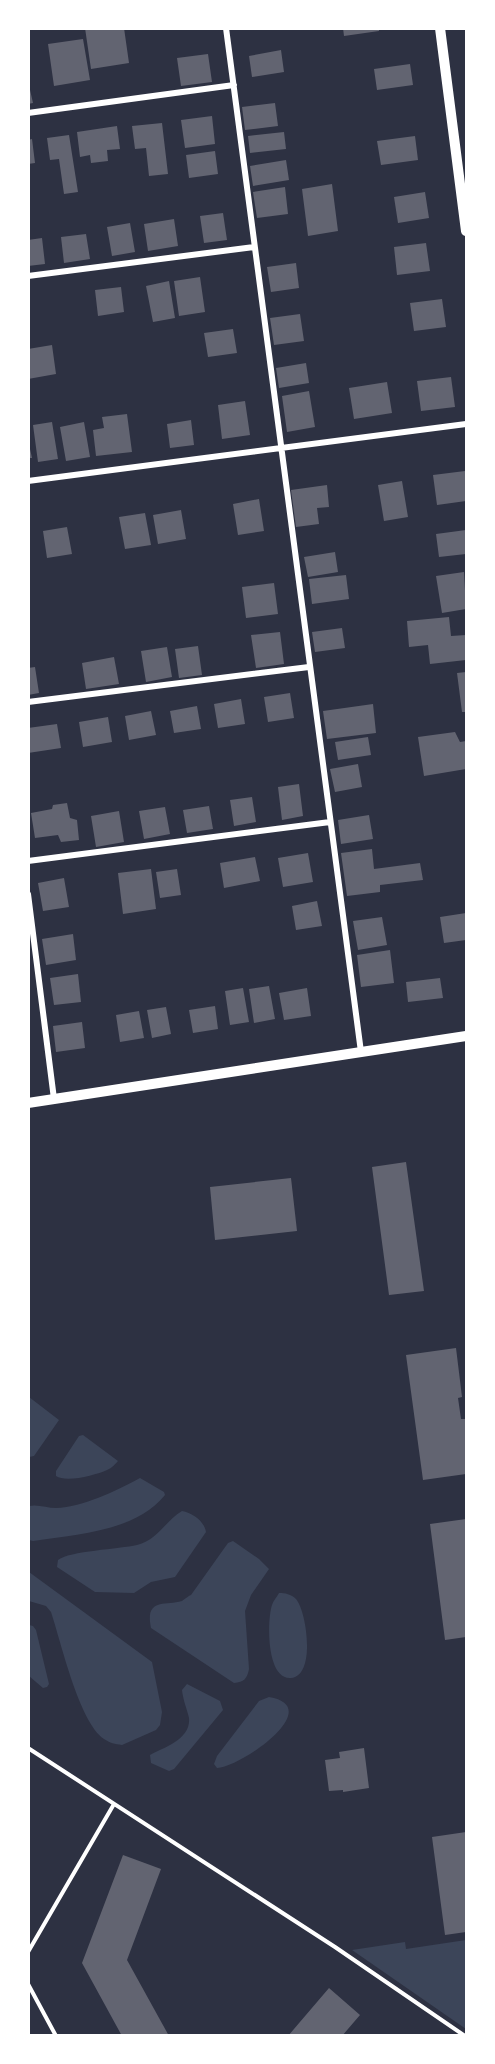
<svg xmlns="http://www.w3.org/2000/svg" width="495" height="2064" viewBox="0 0 495 2064" font-family="Commissioner,sans-serif">
  <style>
    .green { fill: #3c4559 }
    .building { fill: #626471 }
    .lines { fill: none; stroke-linecap: round; stroke-linejoin: round }
    .service { stroke: #fff; stroke-width: 4 }
    .minor { stroke: #fff; stroke-width: 6 }
    .secondary { stroke: #fff; stroke-width: 10 }
  </style>
  <rect width="100%" height="100%" fill="#2d3142"/>
  <path class="green" d="M29,1397L59,1420L34,1456L29,1457Z
    M83,1435L118,1461C115,1464 112,1468 107,1470C96,1475 66,1483 56,1476V1471L79,1436Z
    M140,1478L164,1492L165,1495C135,1532 77,1534 33,1541L29,1540V1506C38,1504 47,1508 56,1508C83,1507 116,1491 140,1478Z
    M182,1511C193,1513 204,1521 206,1532L175,1577L151,1582L134,1593L95,1592L57,1567L58,1560C69,1551 120,1549 137,1545C158,1540 165,1521 182,1511Z
    M233,1541L259,1559L269,1569L251,1595L245,1611L249,1669C247,1679 244,1682 234,1683L151,1628C145,1598 164,1606 182,1601C183,1600 190,1595 191,1595L228,1543Z
    M29,1572L152,1662L162,1712L160,1725L156,1730L122,1745C115,1744 110,1743 104,1739C79,1722 61,1642 51,1612L46,1606L29,1601Z
    M279,1593C285,1593 291,1594 296,1599C307,1612 316,1676 291,1678C266,1680 267,1620 272,1605C273,1601 277,1597 279,1593Z
    M29,1625L33,1626L36,1630L49,1684L47,1687L43,1688L29,1676Z
    M187,1684L220,1701L223,1710L174,1769L169,1771L151,1763L150,1755C165,1747 191,1739 189,1718C187,1709 183,1700 182,1690Z
    M269,1697C327,1707 241,1767 217,1768L214,1764L217,1756L259,1701Z
    M466,1940V2029L352,1950L405,1942L406,1949Z"/>
  <path class="building" d="M85,28H124L129,63L91,69Z
    M343,28H379V31L344,36Z
    M83,39L90,80L54,86L48,44Z
    M281,50L284,72L252,77L249,56Z
    M208,54L212,82L181,86L177,58Z
    M410,64L413,85L377,90L374,69Z
    M28,81L33,103L28,104Z
    M275,103L278,126L245,130L242,107Z
    M212,116L215,144L185,148L181,120Z
    M162,123L168,174L149,176L146,148L135,149L132,126Z
    M117,126L120,149L107,150L108,161L91,163L90,155L80,157L77,132Z
    M284,132L286,149L250,153L248,136Z
    M69,135L78,192L64,194L59,159L50,160L47,138Z
    M415,136L418,160L381,165L377,141Z
    M32,139L35,163L28,164V140Z
    M215,151L218,174L189,178L186,155Z
    M286,160L289,180L253,186L250,166Z
    M332,184L338,231L308,236L302,189Z
    M285,187L288,214L257,218L253,192Z
    M425,192L429,218L398,223L394,197Z
    M223,213L227,240L204,243L200,216Z
    M174,219L178,246L148,251L144,224Z
    M130,223L135,252L112,256L107,227Z
    M86,234L90,259L64,263L61,237Z
    M42,238L45,264L28,266V240Z
    M426,243L430,271L397,275L394,247Z
    M296,263L299,288L271,292L267,267Z
    M200,277L205,312L179,316L174,281Z
    M169,281L175,318L153,322L146,286Z
    M121,287L124,312L98,316L95,290Z
    M442,299L446,327L414,331L410,303Z
    M300,314L304,341L274,345L270,318Z
    M233,329L237,353L208,357L204,333Z
    M52,345L56,374L28,379V349Z
    M306,363L309,383L279,388L276,368Z
    M451,377L455,407L421,411L417,381Z
    M387,382L392,413L354,419L349,388Z
    M309,391L315,427L287,432L282,396Z
    M245,401L250,435L222,439L218,405Z
    M127,414L132,452L96,456L93,430L104,428L102,417Z
    M191,420L194,445L170,448L167,424Z
    M52,422L58,459L38,462L33,425Z
    M84,422L90,457L66,461L60,427Z
    M28,440L32,458H28Z
    M465,471L466,501L437,505L433,475Z
    M402,481L408,517L384,521L378,485Z
    M327,485L329,507L317,508L319,524L296,527L291,490Z
    M259,499L264,531L238,535L233,504Z
    M181,510L186,539L158,544L153,515Z
    M145,513L151,545L125,549L119,517Z
    M67,527L72,554L47,558L43,531Z
    M466,530V554L439,557L436,534Z
    M335,552L338,572L308,577L304,557Z
    M464,572L466,609L442,613L436,576Z
    M346,575L349,599L312,604L309,579Z
    M274,583L278,614L246,618L242,587Z
    M449,617L451,636L466,635V660L430,664L428,645L409,647L407,621Z
    M342,628L345,648L315,652L312,632Z
    M280,632L284,664L256,668L251,635Z
    M198,646L202,675L179,678L175,649Z
    M167,647L172,677L146,682L141,651Z
    M114,657L119,684L86,689L82,663Z
    M35,667L39,693L28,695V668Z
    M466,672V712H462L457,673Z
    M290,693L294,718L268,722L264,697Z
    M241,699L245,724L218,728L214,704Z
    M373,704L376,733L327,739L323,711Z
    M197,706L201,729L174,733L170,711Z
    M151,711L156,735L129,740L125,716Z
    M108,717L112,742L83,747L79,722Z
    M57,724L61,748L28,753V728Z
    M455,732L460,742L466,741V769L424,776L418,737Z
    M368,737L371,755L338,760L335,742Z
    M358,764L362,787L335,792L330,769Z
    M299,784L303,816L282,820L278,787Z
    M252,797L256,822L234,826L230,800Z
    M67,803L70,818L77,820L79,840L61,842L58,835L35,838L31,813L52,809L53,805Z
    M209,806L213,829L187,833L183,810Z
    M165,807L170,834L144,839L139,811Z
    M119,811L124,842L96,847L91,816Z
    M369,815L373,839L341,844L338,820Z
    M372,849L374,869L420,863L423,880L380,885V892L347,896L341,853Z
    M308,853L313,882L283,887L278,858Z
    M255,857L260,881L224,888L220,863Z
    M151,869L156,909L123,914L118,873Z
    M177,869L181,895L160,898L156,872Z
    M64,878L69,907L43,911L38,883Z
    M317,901L322,926L296,930L292,906Z
    M466,913V940L444,943L440,917Z
    M382,917L387,945L358,950L353,921Z
    M73,934L76,960L46,965L42,939Z
    M390,950L394,983L361,987L357,955Z
    M78,974L81,1002L54,1005L50,978Z
    M440,978L443,998L408,1002L406,982Z
    M269,986L275,1019L254,1023L249,989Z
    M243,988L249,1022L230,1025L225,991Z
    M307,988L311,1016L284,1020L279,993Z
    M215,1006L218,1029L193,1033L189,1010Z
    M166,1007L171,1034L152,1038L147,1010Z
    M139,1011L144,1038L120,1042L116,1015Z
    M82,1022L85,1048L56,1052L53,1026Z
    M406,1162L424,1291L389,1295L372,1167Z
    M291,1178L297,1231L215,1240L210,1187Z
    M456,1348L462,1397L458,1398L461,1419H465L466,1431V1474L423,1480L406,1355Z
    M466,1519V1637L445,1640L430,1524Z
    M364,1748L369,1788L343,1792V1790L329,1791L325,1760L340,1758L339,1752Z
    M466,1832V1932L445,1935L432,1837Z
    M123,1855L161,1869L127,1960L169,2036H122L82,1963Z
    M329,1988L360,2015L342,2036H288Z"/>
  <g class="lines">
    <path class="service" d="M28,1748L335,1947L465,2036
      M28,1952L114,1804
      M28,1984L56,2036"/>
    <path class="minor" d="M226,28L361,1052
      M28,113L234,85
      M28,276L254,247
      M28,481L466,424
      M28,702L309,667
      M28,861L330,822
      M28,894L54,1099"/>
    <path class="secondary" d="M440,28L466,231
      M28,1103L466,1036"/>
  </g>
  <rect width="495" height="2064" fill="none" stroke="#ffffff" stroke-width="60"/>
</svg>
